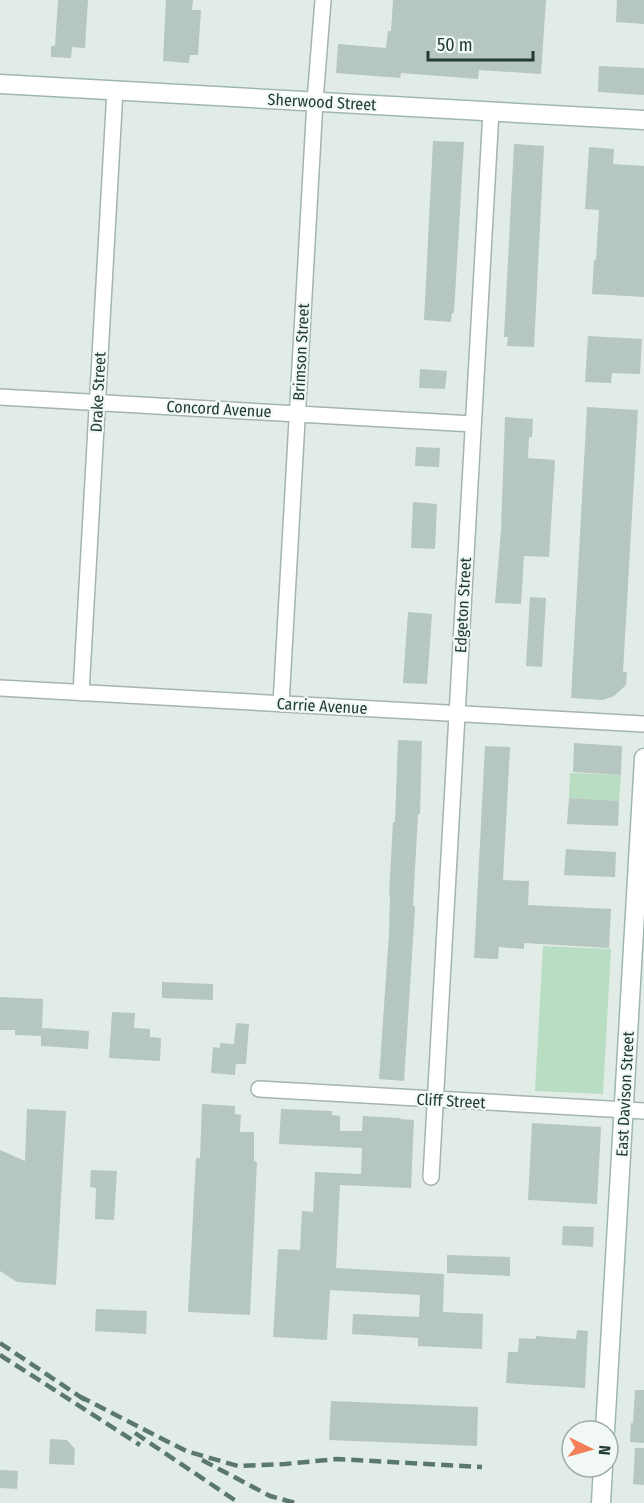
<svg xmlns="http://www.w3.org/2000/svg" width="644" height="1503" viewBox="0 0 644 1503" font-family="'Fira Sans Condensed',sans-serif">
  <style>
    .green { fill: #b9ddc3 }
    .building { fill: #b6c6c0 }
    .lines { fill: none; stroke-linecap: round; stroke-linejoin: round }
    .street-casing { stroke: #a4b4ae; stroke-width: 18 }
    .secondary-casing { stroke: #9fb7af; stroke-width: 21 }
    .street { stroke: #fff; stroke-width: 15 }
    .secondary { stroke: #fff; stroke-width: 18 }
    .rail { stroke: #5b7870; stroke-width: 4.5; stroke-dasharray: 12 6; stroke-linecap: butt }
    .labels { text-anchor: middle; dominant-baseline: central; stroke-width: 4.5; stroke-linejoin: round; paint-order: stroke }
    .street-label { font-size: 16px; fill: #213c35; stroke: #f1f8f5 }
  </style>
  <rect width="100%" height="100%" fill="#e1ece7"/>
  <path class="green" d="M570,773L621,775L619,801L569,798Z
    M543,946L611,949L603,1094L535,1091Z"/>
  <path class="building" d="M58,0H88L85,48L72,47L71,58L51,57V46H55Z
    M166,0H193L192,10H201L198,55H190L189,63L163,61Z
    M393,0H546L541,74L479,70L478,79L401,73L400,78L336,73L338,44L386,48L388,31H391Z
    M617,0H644V24L616,22Z
    M599,66L644,68V95L598,92Z
    M433,141L464,142L454,313H452L451,322L424,320Z
    M514,144L544,146L534,347L507,346L508,337H504Z
    M589,147L614,149L613,164L644,166V297L592,294L594,260H596L599,210L585,209Z
    M588,336L642,339L640,374L612,373L611,383L585,382Z
    M420,369L447,371L445,389L419,388Z
    M587,407L638,410L623,672H627L626,685L614,696L603,700L571,698Z
    M505,417L533,419L532,437H529L528,458L555,460L549,557L524,556L521,604L495,603L501,530Z
    M416,447L440,448L439,467L415,466Z
    M413,502L437,504L435,549L411,548Z
    M530,597L546,598L542,667L526,666Z
    M408,612L432,614L427,684L403,683Z
    M398,740L422,741L420,814H418L413,906H415L414,924L404,1081L379,1079L389,933L390,895H389L393,822H395Z
    M574,743L622,746L621,775L573,772Z
    M485,746L510,747L503,880L529,881L528,905L611,909L609,948L524,943V949L499,947L498,959L474,958Z
    M569,798L619,801L618,826L567,824Z
    M566,849L616,852L615,877L564,875Z
    M162,982L213,984V1000L162,998Z
    M0,997L43,999L42,1031V1028L89,1031L88,1049L41,1046V1036L15,1035V1030H0Z
    M112,1012L135,1013L134,1028L150,1029V1037L161,1038L160,1061L109,1058Z
    M236,1023L249,1024L246,1064H236L235,1075L211,1073L213,1047L220,1048V1043L234,1044Z
    M202,1104L235,1106V1114L241,1115L240,1132H254V1161L257,1162L250,1315L188,1312L196,1158H200Z
    M27,1109L66,1111L56,1285L17,1282L0,1271V1150L25,1161Z
    M281,1109L332,1111V1115L340,1116V1131H362L363,1116L400,1118V1119L414,1120L411,1188L340,1185L336,1268L444,1274L443,1312L483,1314L482,1349L418,1346V1338L352,1334L353,1314L419,1317L420,1295L330,1290L327,1340L273,1337L278,1249L300,1250L302,1211L313,1212L315,1172L361,1174L362,1148L279,1144Z
    M532,1123L601,1127L597,1204L528,1200Z
    M91,1170L117,1171L114,1220L95,1219L96,1188L90,1187Z
    M563,1226L594,1227L593,1247L562,1245Z
    M447,1255L510,1257V1276L447,1273Z
    M96,1309L147,1311L146,1334L95,1331Z
    M577,1330L588,1331L585,1388L506,1383L508,1352H518L519,1338L536,1339V1336L576,1339Z
    M635,1390H644V1443L630,1442L631,1423H633Z
    M331,1401L478,1407L477,1446L329,1440Z
    M50,1439L67,1440L75,1449L74,1465L49,1464Z
    M635,1448H644V1485L633,1484Z
    M0,1470L18,1471L17,1489L0,1488Z"/>
  <g class="lines">
    <defs>
      <path id="street" d="M0,397L473,424
        M0,688L644,724
        M81,693L115,90
        M281,704L315,101L323,0
        M259,1089L644,1111
        M431,1177L491,111"/>
      <path id="secondary" d="M0,84L644,120
        M605,1431L644,758
        M601,1503L603,1467"/>
    </defs>
    <use href="#street" class="street-casing"/>
    <use href="#secondary" class="secondary-casing"/>
    <use href="#street" class="street"/>
    <use href="#secondary" class="secondary"/>
    <path class="rail" d="M0,1343L85,1400
      M0,1355L140,1445
      M79,1396L186,1451L238,1466L285,1464L337,1459L482,1467
      M135,1433L239,1503
      M202,1460L270,1496L295,1503"/>
  </g>
  <g class="labels">
    <g class="street-label">
      <text transform="translate(322 102) rotate(3)">Sherwood Street</text>
      <text transform="translate(301 352) rotate(-87)">Brimson Street</text>
      <text transform="translate(98 392) rotate(-87)">Drake Street</text>
      <text transform="translate(219 409) rotate(3)">Concord Avenue</text>
      <text transform="translate(463 605) rotate(-87)">Edgeton Street</text>
      <text transform="translate(322 706) rotate(3)">Carrie Avenue</text>
      <text transform="translate(625 1094) rotate(-87)">East Davison Street</text>
      <text transform="translate(451 1101) rotate(3)">Cliff Street</text>
    </g>
  </g>
  <g transform="translate(590 1449) rotate(95)"><circle r="28" fill="#f1f8f5" stroke="#9eada8" stroke-width="1.5"/>
  <path d="M0-4.5L10 22L0 15L-10 22Z" fill="#f37f58"/>
  <text y="-9" font-size="16" font-weight="bold" text-anchor="middle" fill="#213c35">N</text>
  </g>
  <path d="M428 51v9h105v-9" fill="none" stroke="#213c35" stroke-width="3"/>
  <text x="437" y="51" font-size="18" fill="#213c35" stroke="#f1f8f5" stroke-width="4.5" paint-order="stroke">50 m</text>
</svg>
